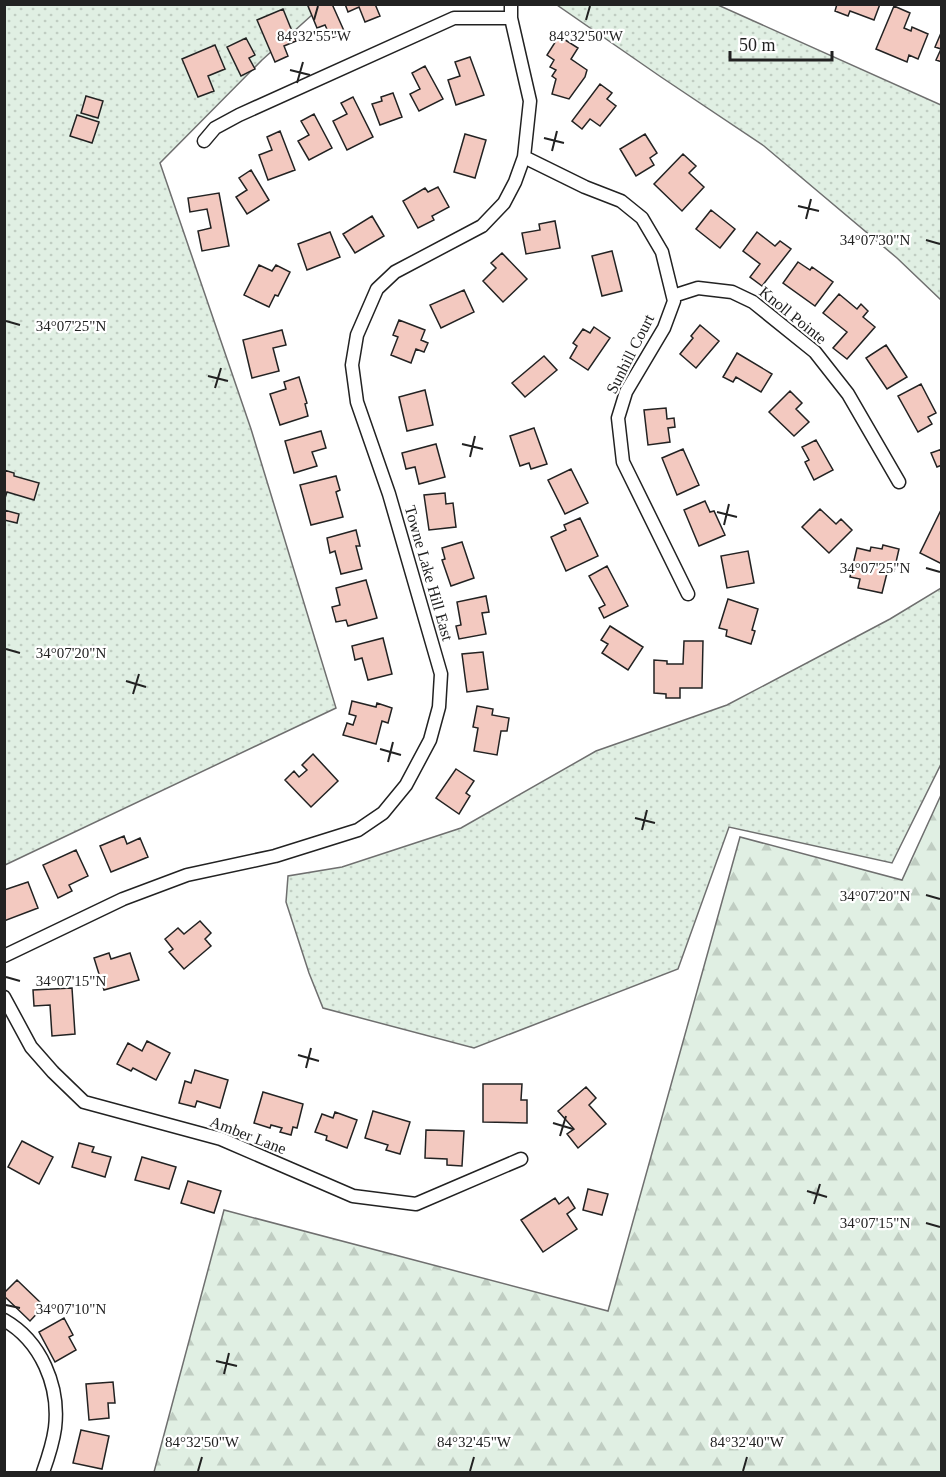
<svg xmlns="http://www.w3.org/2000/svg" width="946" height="1477" viewBox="0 0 946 1477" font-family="'Times New Roman',serif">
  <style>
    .grass { fill: url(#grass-dots); stroke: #6f6f6f; stroke-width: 1.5 }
    .forest { fill: url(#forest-firs); stroke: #6f6f6f; stroke-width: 1.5 }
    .building { fill: #f3c9c0; stroke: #222; stroke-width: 1.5 }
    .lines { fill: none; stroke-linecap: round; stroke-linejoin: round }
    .minor-casing { stroke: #222; stroke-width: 15 }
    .minor { stroke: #fff; stroke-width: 12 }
    .ticks { fill: none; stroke: #222; stroke-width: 2 }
    .labels { text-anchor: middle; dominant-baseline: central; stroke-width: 4.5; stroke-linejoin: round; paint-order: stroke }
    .street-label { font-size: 16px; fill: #222; stroke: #fff }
    .ticks-label { font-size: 15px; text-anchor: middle; fill: #222; stroke: #fff; stroke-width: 4.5; stroke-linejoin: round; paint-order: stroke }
  </style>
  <defs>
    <pattern id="grass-dots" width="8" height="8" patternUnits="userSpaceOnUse" patternTransform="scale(1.5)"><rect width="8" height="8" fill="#e0efe3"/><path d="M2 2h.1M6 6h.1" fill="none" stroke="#c0cdc2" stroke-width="1.8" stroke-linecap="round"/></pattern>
    <pattern id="forest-firs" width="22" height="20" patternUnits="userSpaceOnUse" patternTransform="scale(1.5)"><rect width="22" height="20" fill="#e0efe3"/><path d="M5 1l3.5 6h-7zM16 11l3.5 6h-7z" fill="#c0cdc2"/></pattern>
  </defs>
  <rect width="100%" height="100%" fill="#fff"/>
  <path class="grass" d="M5,5H323L262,60L160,163L251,429L336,708L5,865Z
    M557,5H718L941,105V300L897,258L764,146L661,77Z
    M941,588V764L892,863L729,827L678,969L474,1048L323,1008L309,973L286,902L288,876L342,867L461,828L596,751L727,705L890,619Z"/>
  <path class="forest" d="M941,795V1472H154L224,1210L608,1311L740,837L902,880Z"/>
  <path class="building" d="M312,4H332L345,33L331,38L325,25L317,28L308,6Z
    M345,4H375L380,16L365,22L359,7L348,12Z
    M837,4H880L874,20L850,11L848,16L835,11Z
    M894,6L910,13L904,28L911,31L912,27L928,34L918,59L909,55L907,62L876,49Z
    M283,9L296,41L284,46L288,56L275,62L257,20Z
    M941,33H942V62L936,60L941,49L935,47Z
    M559,36L578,48L571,59L587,70L585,77L569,99L552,94L556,79L552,76L556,70L550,67L554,60L547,55Z
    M246,38L255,55L249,58L255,69L241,76L227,47Z
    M215,45L225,69L208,76L214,91L198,97L182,59Z
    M470,57L484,95L456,105L448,80L460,76L455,62Z
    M425,66L443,99L419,111L410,94L420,89L412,73Z
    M600,84L612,93L607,99L616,106L600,126L590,119L582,129L572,121Z
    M393,93L402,117L380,125L372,104L382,101L381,97Z
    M86,96L103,101L98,118L81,113Z
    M353,97L373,137L347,150L333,121L347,114L341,103Z
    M314,114L332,148L309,160L298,141L309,135L301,121Z
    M77,115L99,122L92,143L70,136Z
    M280,131L295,170L268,180L259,155L272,150L267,137Z
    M465,134L486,140L475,178L454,172Z
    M645,134L657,153L650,158L654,165L636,176L620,149Z
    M683,154L696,166L689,173L704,187L682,211L654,184Z
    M251,170L269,200L247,214L236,197L247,190L239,178Z
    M438,187L449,207L432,216L434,220L418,228L403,201L425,188L428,192Z
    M219,193L229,246L202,251L198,231L211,228L207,209L190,212L188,198Z
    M711,210L735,229L720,248L696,229Z
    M372,216L384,236L355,253L343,234Z
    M555,221L560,248L526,254L522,233L540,230L539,224Z
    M330,232L340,257L307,270L298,244Z
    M757,232L775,246L780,241L791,249L762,286L750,277L760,264L743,251Z
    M612,251L622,291L602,296L592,256Z
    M502,253L527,279L503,302L483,281L496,268L491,263Z
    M798,262L810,270L812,267L833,282L815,306L783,283Z
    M259,265L272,271L276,265L290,272L278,296L275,295L269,307L244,295Z
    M464,290L474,312L441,328L430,305Z
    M839,294L857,309L861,304L868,311L863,317L875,327L847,359L833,348L847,332L823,313Z
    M399,320L425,330L421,340L428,343L424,352L416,349L411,363L391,355L398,337L393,335Z
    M700,325L719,341L696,368L680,354L693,338L691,336Z
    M594,327L610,338L588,370L570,358L577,346L573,343L583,329L590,333Z
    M282,330L286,345L273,348L279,371L252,378L243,340Z
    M886,345L907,377L887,389L866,358Z
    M737,353L772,374L761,392L736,377L733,382L723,377Z
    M544,356L557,370L525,397L512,383Z
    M299,377L307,403L305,404L308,416L280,425L270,394L286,389L284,382Z
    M921,384L936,413L928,417L932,424L918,432L898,396Z
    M425,390L433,425L407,431L399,397Z
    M790,391L802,403L796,409L809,422L794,436L769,412Z
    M666,408L667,419L674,418L675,427L668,428L670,442L648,445L644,410Z
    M534,428L547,464L531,469L529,463L520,466L510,436Z
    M321,431L326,448L312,452L317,466L294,473L285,441Z
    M816,440L833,470L814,480L805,462L809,460L802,447Z
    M436,444L445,477L419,484L415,467L406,469L402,453Z
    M683,449L699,485L677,495L662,458Z
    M942,449V465L937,467L931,453Z
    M571,469L588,503L565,514L548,480Z
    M4,470L14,473V476L39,483L34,500L7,492L4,501Z
    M336,476L340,490L336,492L343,517L311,525L300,485Z
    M445,493L446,504L453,503L456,527L429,530L424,495Z
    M705,501L710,512L714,511L725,535L699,546L684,510Z
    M942,508V564L920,553Z
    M820,509L836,524L841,519L852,530L829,553L802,527Z
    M4,510L19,514L17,523L4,520Z
    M580,518L598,556L566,571L551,537L566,530L564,525Z
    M356,530L360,546H356L362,569L341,574L335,551L330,553L327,538Z
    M462,542L474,578L451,586L442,560L445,559L442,548Z
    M883,545L899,549L894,571L888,569L882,593L858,588L860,579L850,577L857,548L870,551L871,547L882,549Z
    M748,551L754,583L727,588L721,556Z
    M607,566L628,606L604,618L599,608L605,605L589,576Z
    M366,580L377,618L348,626L346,620L336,622L332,607L340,605L336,588Z
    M486,596L489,612L482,613L486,634L459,639L456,626L461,625L457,602Z
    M728,599L758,609L752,630L755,631L751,644L726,636L727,630L719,628Z
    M610,626L643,647L628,670L602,653L608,644L601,640Z
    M383,638L392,674L368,680L362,658L355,660L352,646Z
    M684,641H703L702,688H680V698H666V694L654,693V660L667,661V664H683Z
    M483,652L488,689L467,692L462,654Z
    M352,701L376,707L377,703L392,708L388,723L382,721L376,744L343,735L347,723L353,725L356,716L349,714Z
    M477,706L493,709L492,715L509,718L507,731H501L497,755L474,751L478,728L473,727Z
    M313,754L338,781L311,807L285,780L294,771L299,777L307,770L302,765Z
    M456,769L474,781L466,793L470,796L459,814L436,798Z
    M124,836L127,844L140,838L148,857L111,872L100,846Z
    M76,850L88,876L69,885L72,891L58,898L43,865Z
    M28,882L38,908L4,921V890Z
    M200,921L211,933L205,939L211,946L184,969L169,952L173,949L165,939L178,928L184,934Z
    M109,953L111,959L130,953L139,980L104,990L94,958Z
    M72,988L75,1034L52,1036L50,1005L34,1006L33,990Z
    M147,1041L170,1053L156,1080L133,1068L131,1071L117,1064L128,1043L142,1051Z
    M195,1070L228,1080L220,1108L197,1101L195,1107L179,1103L185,1081L191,1083Z
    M483,1084H522L521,1100H527V1123L483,1122Z
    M586,1087L596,1098L589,1105L606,1124L578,1148L567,1134L574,1129L558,1111Z
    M263,1092L303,1104L297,1128L293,1127L291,1135L280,1132L282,1128L271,1125L270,1128L254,1123Z
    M373,1111L410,1122L400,1154L386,1150L388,1145L365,1138Z
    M335,1112L357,1120L347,1148L326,1140L327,1136L315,1132L322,1114L333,1118Z
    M426,1130L464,1131L462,1166L447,1165V1159L425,1158Z
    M22,1141L53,1157L39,1184L8,1167Z
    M79,1143L94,1147L92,1152L111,1157L105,1177L72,1167Z
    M142,1157L176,1167L169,1189L135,1180Z
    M188,1181L221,1191L214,1213L181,1203Z
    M588,1189L608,1194L602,1215L583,1210Z
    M568,1197L575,1208L567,1214L577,1229L543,1252L521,1220L555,1198L559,1204Z
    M17,1280L44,1306L30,1321L4,1296V1293Z
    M64,1318L73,1335L69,1337L76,1350L55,1362L39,1332Z
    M113,1382L115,1403H108L109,1418L89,1420L86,1384Z
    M81,1430L109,1436L102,1469L73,1463Z"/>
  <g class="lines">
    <defs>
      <path id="minor" d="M204,141L215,128L239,115L454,18H511
        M524,157L585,187L621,201L642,218L662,252L674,301L664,328L626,392L618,418L623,462L688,594
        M673,296L698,288L732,292L753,302L815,352L848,394L899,482
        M4,956L123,899L187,875L275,856L358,830L383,813L406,785L430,740L439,707L441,674L389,494L357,402L352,365L357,335L377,289L395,272L482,226L504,203L515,182L524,157L530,101L511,18V4
        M4,997L31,1047L53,1072L84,1102L221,1139L353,1196L416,1204L521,1159
        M4,1320C41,1341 60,1386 55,1428C53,1443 48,1458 43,1472"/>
    </defs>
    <use href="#minor" class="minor-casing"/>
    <use href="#minor" class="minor"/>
  </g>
  <path class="ticks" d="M314,20L318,6M586,20L590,6M290,70L310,75M297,83L303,62M544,138L564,143M552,151L557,131M798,206L819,211M806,219L811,199M926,240L940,244M6,321L20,325M208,376L228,381M215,388L221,368M462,444L483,449M470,457L475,436M717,512L737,517M724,525L729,504M926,568L940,572M6,649L20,653M126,681L146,687M133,694L139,674M380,749L401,755M388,762L393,742M635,818L655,823M642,830L647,810M926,895L940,899M6,977L20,981M298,1055L319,1061M306,1068L311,1048M553,1123L573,1129M560,1136L566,1116M807,1191L827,1197M814,1204L820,1184M926,1223L940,1227M6,1305L20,1308M216,1361L237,1366M224,1374L229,1353M198,1471L202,1457M470,1471L474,1457M743,1471L747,1457"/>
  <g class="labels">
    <g class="street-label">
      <text transform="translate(793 315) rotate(39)">Knoll Pointe</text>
      <text transform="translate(630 354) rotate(-63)">Sunhill Court</text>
      <text transform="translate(429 573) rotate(74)">Towne Lake Hill East</text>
      <text transform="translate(248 1135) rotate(21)">Amber Lane</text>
    </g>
  </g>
  <g class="ticks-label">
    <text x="586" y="41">84°32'50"W</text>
    <text x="314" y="41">84°32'55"W</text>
    <text x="875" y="245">34°07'30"N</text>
    <text x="71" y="331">34°07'25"N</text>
    <text x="875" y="573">34°07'25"N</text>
    <text x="71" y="658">34°07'20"N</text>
    <text x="875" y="901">34°07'20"N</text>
    <text x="71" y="986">34°07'15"N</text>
    <text x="875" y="1228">34°07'15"N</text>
    <text x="71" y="1314">34°07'10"N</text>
    <text x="202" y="1447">84°32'50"W</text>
    <text x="474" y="1447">84°32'45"W</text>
    <text x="747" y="1447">84°32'40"W</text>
  </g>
  <rect width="946" height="1477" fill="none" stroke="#222222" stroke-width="12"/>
  <path d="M730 51v9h102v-9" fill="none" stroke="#222222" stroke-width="3"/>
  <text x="739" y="51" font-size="18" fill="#222222" stroke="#ffffff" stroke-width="4.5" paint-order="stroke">50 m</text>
</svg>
